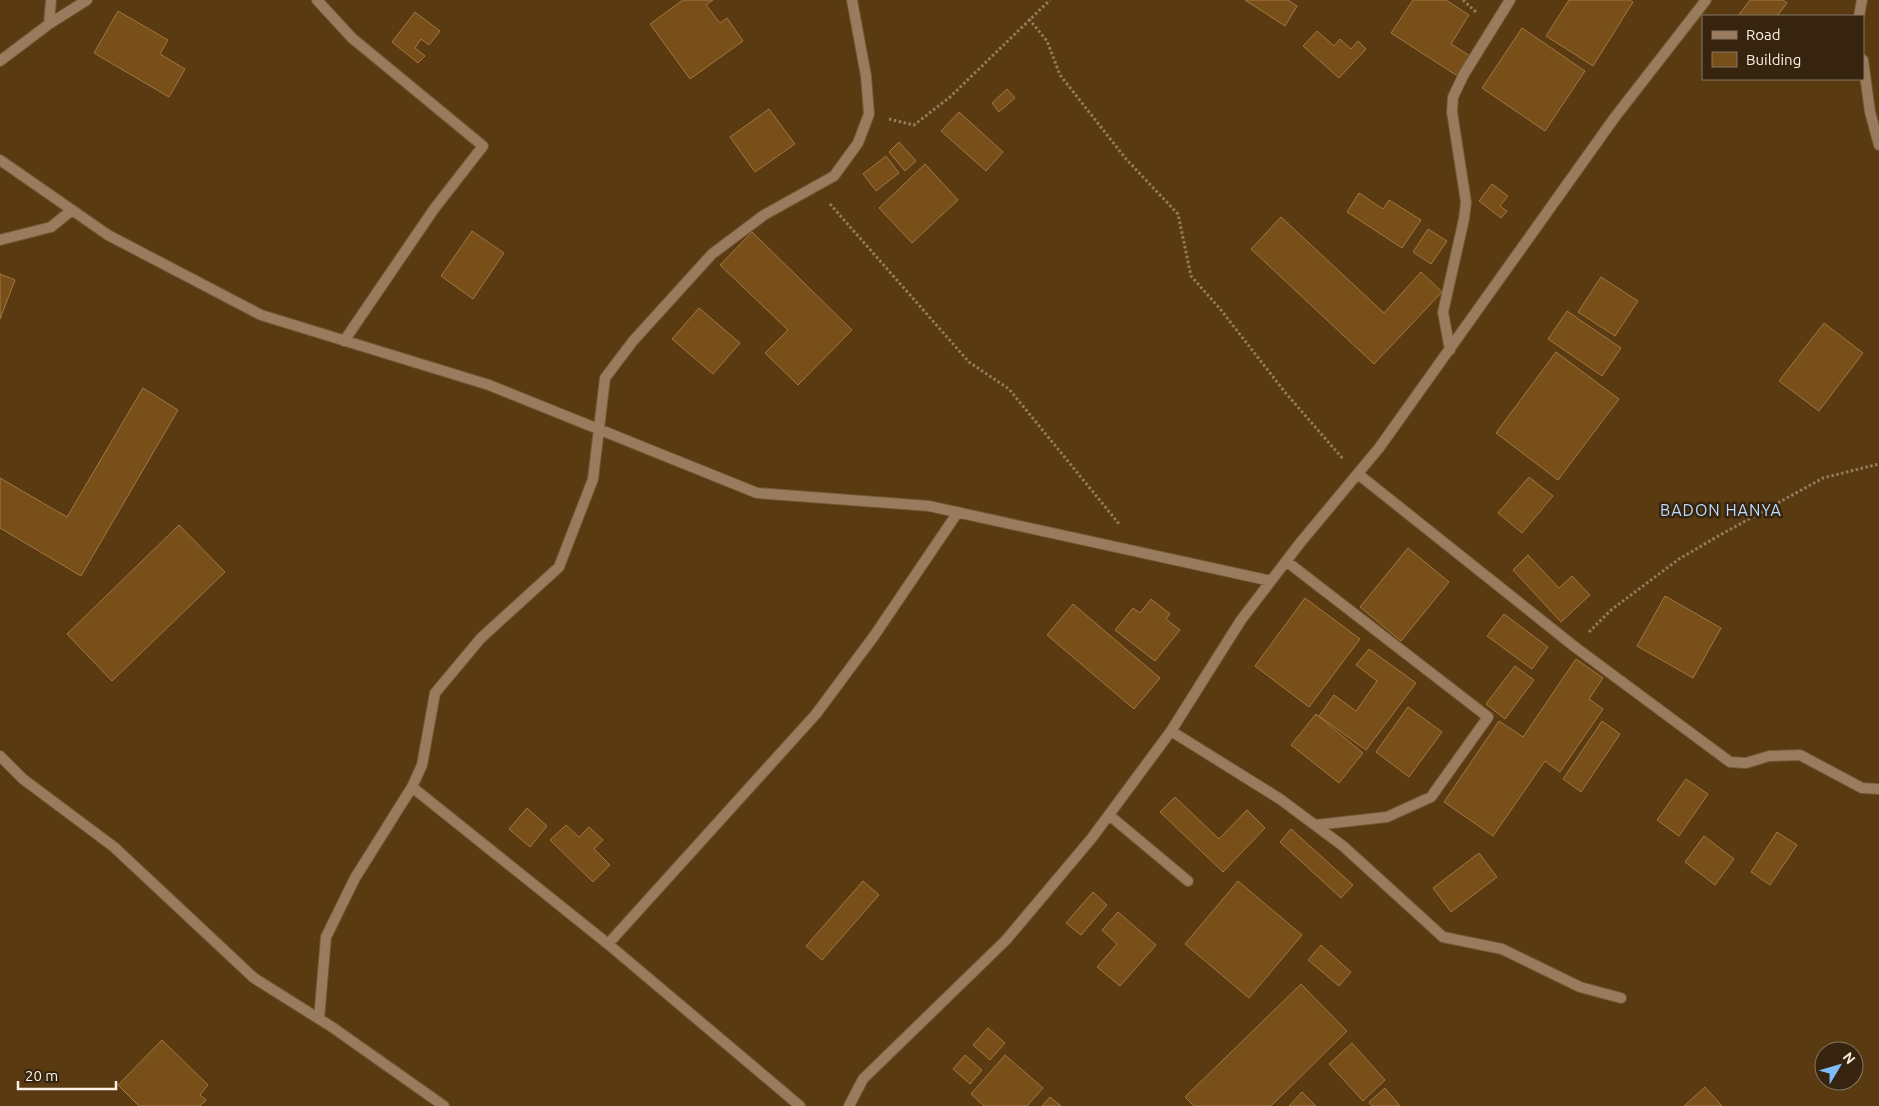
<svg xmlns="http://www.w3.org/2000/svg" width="1879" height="1106" viewBox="0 0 1879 1106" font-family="Ubuntu,sans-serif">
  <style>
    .building { fill: #784f19; stroke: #a37643 }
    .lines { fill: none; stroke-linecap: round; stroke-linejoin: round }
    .street-casing { stroke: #735733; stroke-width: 12 }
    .path { stroke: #947c5e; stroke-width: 3; stroke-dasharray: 2.5 2.5; stroke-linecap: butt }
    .street { stroke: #987c5d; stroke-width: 10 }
    .labels { text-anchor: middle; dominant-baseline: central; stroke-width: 5; stroke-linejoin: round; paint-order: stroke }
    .quarter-label { font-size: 16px; letter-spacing: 1px; fill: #badcfe; stroke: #36240e }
  </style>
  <rect width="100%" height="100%" fill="#593a11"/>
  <path class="building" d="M683,0H713L706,5L720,23L727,18L743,41L690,79L650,24Z
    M1245,0H1288L1297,6L1285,26Z
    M1413,0H1446L1469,15L1451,44L1472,57L1459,77L1391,33Z
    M1569,0H1630L1633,2L1593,66L1546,36Z
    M1750,0H1783L1787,3L1777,16H1738Z
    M118,11L168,40L160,54L185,69L169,97L94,53Z
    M415,12L440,31L429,45L421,39L415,48L425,56L418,63L392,42Z
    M1522,28L1585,71L1545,131L1482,88Z
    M1317,31L1334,46L1340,39L1351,49L1358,41L1366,49L1339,78L1303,46Z
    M1007,89L1015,98L999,112L992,103Z
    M769,109L795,144L755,172L730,137Z
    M959,112L1003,152L986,171L941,131Z
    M899,142L916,161L905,171L889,152Z
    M886,156L899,173L876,191L863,174Z
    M925,164L958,200L912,243L879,208Z
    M1492,184L1508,196L1500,206L1507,211L1501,218L1479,201Z
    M1359,193L1383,209L1389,200L1421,220L1402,248L1347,212Z
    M1281,217L1384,313L1421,272L1442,292L1374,364L1251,249Z
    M1428,229L1447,241L1431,264L1413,252Z
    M472,231L504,253L473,299L441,276Z
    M752,232L852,330L798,385L765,353L788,330L720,265Z
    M0,274L15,280L0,319Z
    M1601,277L1638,301L1615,336L1578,312Z
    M699,308L740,343L713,374L672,339Z
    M1567,311L1621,348L1602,376L1548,339Z
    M1824,323L1863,353L1819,411L1779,381Z
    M1556,352L1619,399L1558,480L1496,433Z
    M143,388L178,410L81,576L0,528V478L67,517Z
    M1529,477L1553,496L1522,533L1498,513Z
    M179,525L225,572L112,681L67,634Z
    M1408,548L1449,582L1401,641L1360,607Z
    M1528,555L1559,588L1572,576L1590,595L1561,622L1513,570Z
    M1665,596L1721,628L1693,678L1637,646Z
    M1305,598L1360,639L1309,707L1255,666Z
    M1151,599L1170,614L1166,619L1180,630L1155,661L1115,630L1133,608L1140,613Z
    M1073,604L1160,678L1134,709L1047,635Z
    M1504,614L1548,647L1532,669L1487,636Z
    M1369,649L1416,683L1366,750L1319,716L1334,695L1356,711L1377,681L1356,665Z
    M1576,659L1603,678L1589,699L1603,709L1560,772L1545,761L1493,836L1444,802L1499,721L1523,737Z
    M1515,666L1534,680L1505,719L1486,704Z
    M1408,707L1442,732L1409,777L1376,752Z
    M1316,714L1363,753L1339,783L1291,745Z
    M1602,721L1620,734L1581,792L1563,779Z
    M1686,779L1708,794L1679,836L1657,820Z
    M1175,797L1219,839L1247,810L1265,828L1223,872L1160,812Z
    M527,808L547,826L530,847L509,829Z
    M566,825L579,837L589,827L603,840L594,849L610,865L593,882L550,840Z
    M1291,829L1353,885L1341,898L1280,842Z
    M1777,832L1797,845L1770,885L1751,872Z
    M1704,836L1734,859L1715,885L1685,862Z
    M1479,853L1497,877L1451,912L1433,888Z
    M863,881L879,895L822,960L806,946Z
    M1238,881L1302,935L1249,998L1185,944Z
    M1093,892L1107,905L1081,935L1066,923Z
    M1118,912L1156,945L1120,986L1097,967L1117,944L1102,930Z
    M1321,945L1351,972L1339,986L1308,960Z
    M1301,984L1347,1031L1271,1106H1194L1185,1097Z
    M988,1028L1005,1043L990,1060L973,1045Z
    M162,1040L208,1085L200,1095L206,1100L200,1106H139L118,1085Z
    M1352,1043L1385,1080L1363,1101L1329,1064Z
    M965,1055L982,1070L970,1084L953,1069Z
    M1005,1055L1043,1088L1027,1106H984L971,1094Z
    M1705,1087L1722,1106H1684Z
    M1385,1088L1400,1106H1372L1369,1102Z
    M1302,1092L1316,1106H1289Z
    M1050,1097L1061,1106H1042Z"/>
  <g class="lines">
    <defs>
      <path id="street" d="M317,0L352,38L483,146L434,209L344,341
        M1859,16L1862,0
        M49,24L51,0
        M1863,60L1870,112L1879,145
        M0,61L49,24L87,0
        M0,160L108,235L261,315L489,385L757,493L929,506L1271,581
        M0,240L51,227L72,210
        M1450,350L1443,312L1464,219L1466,202L1452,112L1453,97L1464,74L1510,0
        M1358,474L1575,647L1730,762L1746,763L1769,756L1800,755L1862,788L1879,789
        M1286,561L1488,717L1431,797L1387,817L1315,825
        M1171,731L1280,799L1343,846L1443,937L1502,949L1580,987L1621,998
        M0,756L23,779L114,847L254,978L332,1027L444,1106
        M412,787L608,944L800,1106
        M1109,815L1188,881
        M608,944L816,714L874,636L958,512
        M319,1019L326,937L355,878L412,787L422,765L435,693L481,638L559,567L593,479L605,378L633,341L712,254L764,215L834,176L858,143L869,114L866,76L852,0
        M849,1106L863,1079L1006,940L1091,839L1171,731L1241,620L1300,543L1379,448L1615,117L1706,0"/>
    </defs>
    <use href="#street" class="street-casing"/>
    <path class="path" d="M1463,0L1477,13
      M1029,19L1047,41L1060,75L1126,159L1178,214L1191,276L1221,310L1284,391L1343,459
      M889,119L914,125L950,97L1050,0
      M830,204L969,362L1009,389L1120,525
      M1589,632L1611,610L1679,559L1720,535L1823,478L1879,464"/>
    <use href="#street" class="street"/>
  </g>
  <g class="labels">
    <g class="quarter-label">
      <text x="1721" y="510">BADON HANYA</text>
    </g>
  </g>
  <rect x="1702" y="15" width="162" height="65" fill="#36240e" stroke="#857665"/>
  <rect x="1712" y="31" width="25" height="8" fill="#987c5d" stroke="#857665"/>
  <text x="1746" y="40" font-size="15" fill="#fcf2e7">Road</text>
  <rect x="1712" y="52" width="25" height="15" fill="#784f19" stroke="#857665"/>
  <text x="1746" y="65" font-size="15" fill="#fcf2e7">Building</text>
  <g transform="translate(1839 1066) rotate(52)"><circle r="24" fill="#36240e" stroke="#857665"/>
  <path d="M0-4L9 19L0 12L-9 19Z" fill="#7fbdfa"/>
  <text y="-8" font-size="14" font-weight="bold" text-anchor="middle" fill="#fcf2e7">N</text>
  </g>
  <path d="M18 1081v8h98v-8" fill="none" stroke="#fcf2e7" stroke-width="2.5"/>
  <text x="25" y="1081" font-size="15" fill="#fcf2e7" stroke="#36240e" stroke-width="4" paint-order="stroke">20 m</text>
</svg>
